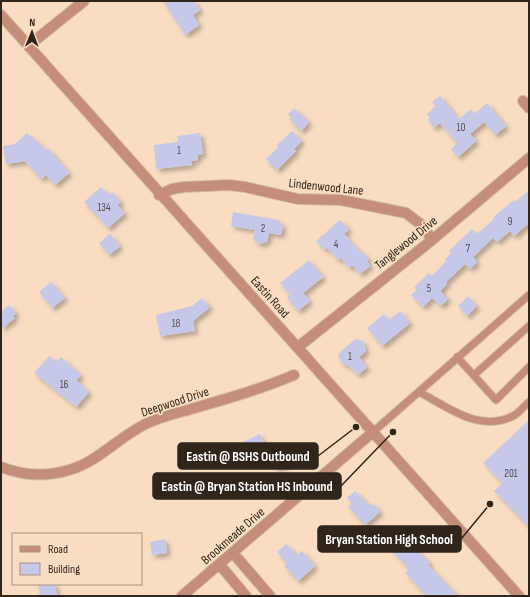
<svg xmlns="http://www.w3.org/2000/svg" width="530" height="597" viewBox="0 0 530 597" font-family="'Sofia Sans Condensed',sans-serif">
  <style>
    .building { fill: #c6c8e9; filter: url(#shadow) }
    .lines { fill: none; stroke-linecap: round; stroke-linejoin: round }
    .service-casing { stroke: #d4bca4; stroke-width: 9 }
    .minor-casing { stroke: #d4bca4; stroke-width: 12 }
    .service { stroke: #c58e7b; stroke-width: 7 }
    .minor { stroke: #c58e7b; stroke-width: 10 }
    .labels { text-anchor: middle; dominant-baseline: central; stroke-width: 3.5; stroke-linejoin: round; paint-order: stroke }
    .number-label { font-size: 11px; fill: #554e4e }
    .street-label { font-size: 13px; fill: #2f251b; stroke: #f8ddc2 }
    .leader { fill: none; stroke: #2f251b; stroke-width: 1.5 }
    .callout-dot { fill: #2f251b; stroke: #f8ddc2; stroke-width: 1.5 }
    .callout { fill: #2f251b; stroke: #2f251b; stroke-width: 1.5 }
    .callout-label { font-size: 14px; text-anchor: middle; font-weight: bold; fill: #fff }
  </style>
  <defs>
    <filter id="shadow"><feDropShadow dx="3.5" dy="3.5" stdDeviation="2" flood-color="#0004"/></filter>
  </defs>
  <rect width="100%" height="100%" fill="#f8ddc2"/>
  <path class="building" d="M163,1H194L200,10L193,15L199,25L185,35Z
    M440,96L459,119L471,109L474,114L487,103L506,126L495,135L484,122L470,134L476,141L458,157L451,149L457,143L440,123L434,128L428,120L430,118L427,114L436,106L432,102Z
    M294,108L309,122L301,131L289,119L291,117L288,114Z
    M292,131L302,141L294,149L296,151L277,170L266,159L278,147L277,145Z
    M27,133L43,147L48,150L49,149L69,173L55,185L46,175L41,179L25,161L6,164L3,146L15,144Z
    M200,133L203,154L198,155V160L191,161L192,165L156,169L154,145L178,142L177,136Z
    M101,187L109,195L112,192L121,202L117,205L125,213L108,228L84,202Z
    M529,190V223L514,236L510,231L497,242L493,238L473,257L477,262L470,269L465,264L446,282L447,284L440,291L448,299L441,306L432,298L423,307L411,295L417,290L414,287L429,273L432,276L446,261L445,259L451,253L449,251L472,229L477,234L494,219L493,218L497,214L514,200L515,202Z
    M233,212L278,220L283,226L281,235L269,233L267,242L259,244L253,239L255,230L231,226Z
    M340,220L349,229L344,234L362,254L363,252L369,259L367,261L370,266L360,274L352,265L349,268L341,258L338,260L327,248L325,250L316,241Z
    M110,234L120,246L109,255L99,243Z
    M309,260L323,277L303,293L310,301L298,311L287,298L290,295L280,283Z
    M51,282L65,298L52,308L39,292Z
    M468,296L477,306L467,316L458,306Z
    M202,298L210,307L193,321L195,331L160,336L156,315L192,306Z
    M9,305L16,313L13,316L15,318L1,329V312Z
    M400,311L410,323L382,346L367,328L384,314L389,320Z
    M355,339L363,341L366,351L359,357L367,367L358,375L349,366L341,363L338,354Z
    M49,356L56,362L61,357L81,375L76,380L89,392L76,407L34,373Z
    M529,420V527L494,491L502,483L483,463Z
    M260,434L267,451L250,458L243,442Z
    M282,453L286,465L276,469L271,458Z
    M355,491L368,504L369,503L372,506L374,504L380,512L365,525L348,507L352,503L347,498Z
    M399,532L430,563L428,565L458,596H427L405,573L408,570L407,567L386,544Z
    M165,539L167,553L152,555L150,542Z
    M286,544L297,555L302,551L315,566L298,581L284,566L287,563L277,552Z
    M38,584H55L57,595L40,596Z"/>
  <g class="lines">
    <defs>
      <path id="service" d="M457,357L496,400L529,367
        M474,375L529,326
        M419,392C448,407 479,433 513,416C519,413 524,406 529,402
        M373,432L529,295"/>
      <path id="minor" d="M1,15L519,596
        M28,46L84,1
        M523,101L529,108
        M159,195L172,189L184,187L229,185L245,187L298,199L341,200L406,213L423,226L432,240
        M298,347L432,240L529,158
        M1,467C24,476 46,477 69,470C99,462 121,434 150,422C163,416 177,413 191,409C226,399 261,389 294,375
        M233,553L270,596
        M220,565L246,596
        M182,596L373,432"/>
    </defs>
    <use href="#service" class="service-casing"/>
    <use href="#minor" class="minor-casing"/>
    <use href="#service" class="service"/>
    <use href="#minor" class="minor"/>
  </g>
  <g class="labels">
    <g class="number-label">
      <text x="461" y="127">10</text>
      <text x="179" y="150">1</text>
      <text x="104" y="207">134</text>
      <text x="510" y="221">9</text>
      <text x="263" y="228">2</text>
      <text x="336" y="244">4</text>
      <text x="468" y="248">7</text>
      <text x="429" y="288">5</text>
      <text x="176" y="323">18</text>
      <text x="350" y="356">1</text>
      <text x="64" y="384">16</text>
      <text x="511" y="473">201</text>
    </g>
    <g class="street-label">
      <text transform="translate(326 187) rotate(6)">Lindenwood Lane</text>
      <text transform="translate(406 243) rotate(-39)">Tanglewood Drive</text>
      <text transform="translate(270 297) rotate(48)">Eastin Road</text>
      <text transform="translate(175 402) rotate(-18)">Deepwood Drive</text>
      <text transform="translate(233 536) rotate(-41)">Brookmeade Drive</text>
    </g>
  </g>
  <path class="leader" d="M356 427L318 456M393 432L341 486M490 504L461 539"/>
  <g class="callout-dot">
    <circle cx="356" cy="427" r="4"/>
    <circle cx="393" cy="432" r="4"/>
    <circle cx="490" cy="504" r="4"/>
  </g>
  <g class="callout">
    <rect x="178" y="443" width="140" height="26" rx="4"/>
    <rect x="153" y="473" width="188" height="26" rx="4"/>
    <rect x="318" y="526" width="143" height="26" rx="4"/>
  </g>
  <g class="callout-label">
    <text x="248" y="461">Eastin @ BSHS Outbound</text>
    <text x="247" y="491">Eastin @ Bryan Station HS Inbound</text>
    <text x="389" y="544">Bryan Station High School</text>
  </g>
  <rect width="530" height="597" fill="none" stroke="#2f251b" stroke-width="4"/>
  <rect x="12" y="533" width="130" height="52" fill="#f8ddc2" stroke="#a8937f"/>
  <rect x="20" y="546" width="20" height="6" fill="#c58e7b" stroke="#a8937f"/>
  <text x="48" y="553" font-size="12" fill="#2f251b">Road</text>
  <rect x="20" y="563" width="20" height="12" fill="#c6c8e9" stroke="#a8937f"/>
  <text x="48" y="573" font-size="12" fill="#2f251b">Building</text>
  <g transform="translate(32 32) rotate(1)" stroke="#f8ddc2" stroke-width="3" paint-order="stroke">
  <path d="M0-3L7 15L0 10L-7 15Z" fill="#2f251b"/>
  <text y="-6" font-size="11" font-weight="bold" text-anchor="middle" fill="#2f251b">N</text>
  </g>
</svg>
